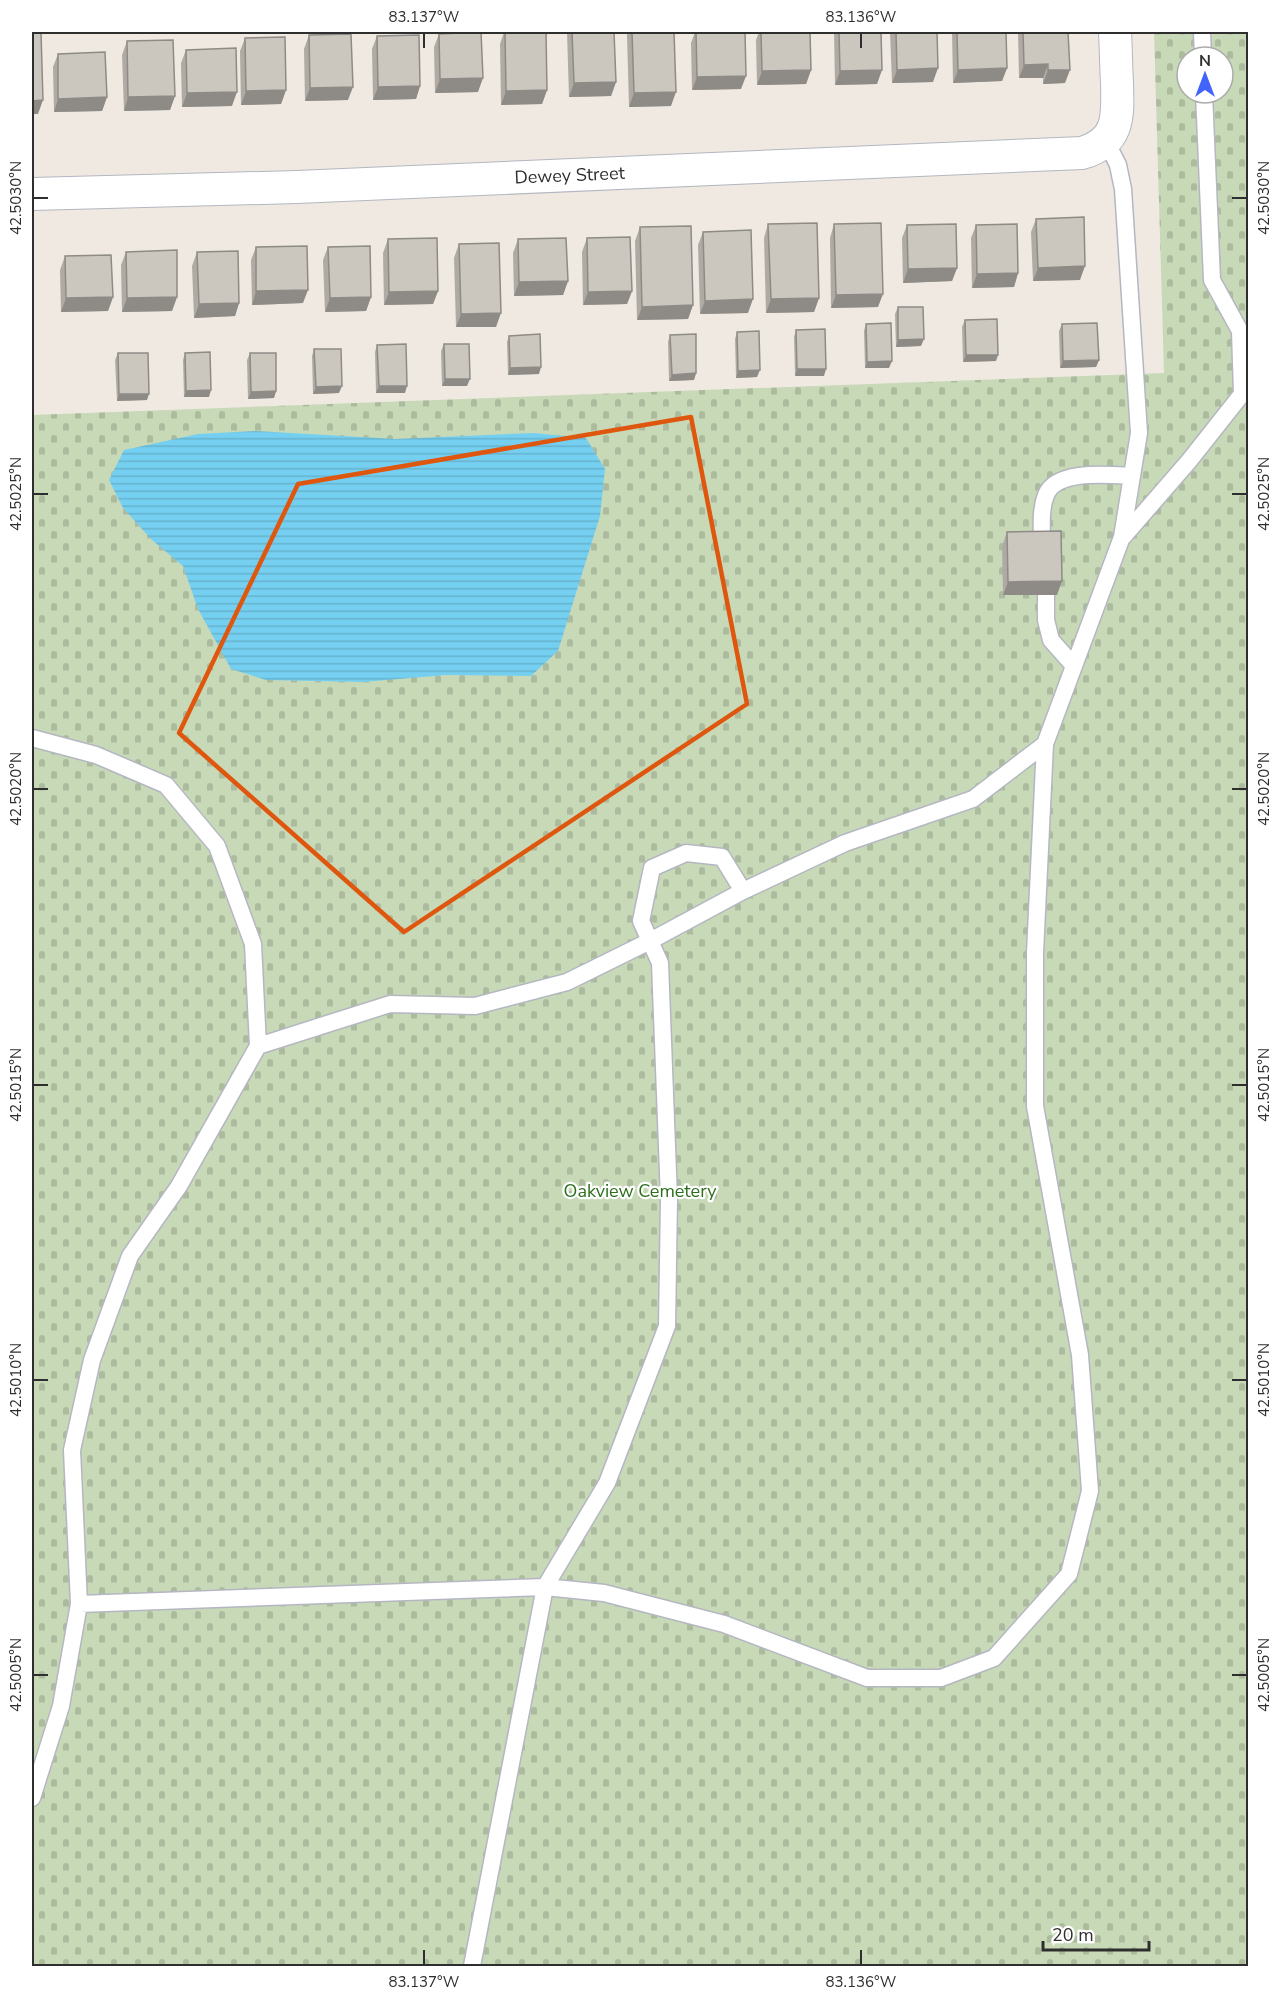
<svg xmlns="http://www.w3.org/2000/svg" width="1280" height="1998" viewBox="0 0 1280 1998" font-family="'Nunito Sans',sans-serif">
  <style>
    .cemetery { fill: url(#cemetery-stones); fill-rule: evenodd }
    .water { fill: url(#water-rules) }
    .lines { fill: none; stroke-linecap: round; stroke-linejoin: round }
    .service-casing { stroke: #b4b7c1; stroke-width: 19 }
    .minor-casing { stroke: #b4b7c1; stroke-width: 34 }
    .service { stroke: #fff; stroke-width: 16 }
    .minor { stroke: #fff; stroke-width: 32 }
    .wall { fill: #afaba4 }
    .shaded-wall { fill: #8e8b86 }
    .building { fill: #cbc7bf; stroke: #8e8b86; stroke-width: 1.5 }
    .marked { fill: none; stroke: #df570e; stroke-width: 4.5; stroke-linejoin: round }
    .ticks { fill: none; stroke: #2e2e2e; stroke-width: 2 }
    .labels { text-anchor: middle; dominant-baseline: central; stroke-width: 4.5; stroke-linejoin: round; paint-order: stroke }
    .street-label { font-size: 18px; fill: #2e2e2e; stroke: #fff }
    .park-label { font-size: 18px; fill: #2c6e1b; stroke: #fff }
    .neatline { fill: none; stroke: #2e2e2e; stroke-width: 2 }
    .ticks-label { font-size: 15px; text-anchor: middle; fill: #2e2e2e }
  </style>
  <defs>
    <pattern id="cemetery-stones" width="16" height="16" patternUnits="userSpaceOnUse" patternTransform="scale(1.5)"><rect width="16" height="16" fill="#c8d9b8"/><path d="M2 7V4a2 2 0 0 1 4 0v3zM10 15v-3a2 2 0 0 1 4 0v3z" fill="#acbb9e"/></pattern>
    <pattern id="water-rules" width="6" height="5" patternUnits="userSpaceOnUse" patternTransform="scale(1.5)"><rect width="6" height="5" fill="#75cff0"/><path d="M0 2.5h6" fill="none" stroke="#66b2ce"/></pattern>
  </defs>
  <rect width="100%" height="100%" fill="#efe9e1"/>
  <path class="cemetery" d="M1154,32H1248V1966H32V415L1164,373ZM1187,57H1223V93H1187Z"/>
  <path class="water" d="M256,431L395,439L534,433L586,438L605,469L600,516L558,651L531,676L446,675L363,682L266,680L231,669L198,609L183,566L152,540L123,508L109,480L124,450L198,434Z"/>
  <g class="lines">
    <defs>
      <path id="service" d="M1202,32L1203,57
        M1204,93L1212,280L1240,331L1242,394
        M1123,537L1189,461L1242,394L1247,385
        M1042,545C1042,528 1040,510 1046,495C1056,469 1110,475 1132,476
        M1046,595V620L1051,640L1074,666
        M32,738L96,755L166,785L217,846L253,944L258,1046L179,1186L130,1256L92,1360L72,1450L79,1604L61,1706L32,1798
        M258,1046L390,1004L475,1006L567,982L650,941L743,891L845,843L973,799L1045,744L1122,537L1139,433L1123,189L1118,165L1106,141
        M79,1604L545,1587L604,1593L724,1624L867,1678H941L994,1658L1069,1574L1090,1491L1080,1355L1035,1106V953L1045,744
        M472,1966L545,1587L607,1483L667,1326L669,1199L660,963L641,921L652,868L686,853L722,857L743,891"/>
      <g id="minor">
        <path id="s1" d="M32,194L297,187L1082,153C1120,142 1118,116 1117,83C1116,66 1116,49 1115,32"/>
      </g>
    </defs>
    <use href="#service" class="service-casing"/>
    <use href="#minor" class="minor-casing"/>
    <use href="#service" class="service"/>
    <use href="#minor" class="minor"/>
  </g>
  <path class="wall" d="M504,32H546L547,90L542,104L501,105L500,44Z
    M567,32H614L616,82L611,96L569,97Z
    M628,32H674L671,106L629,107L627,35Z
    M695,32H745L741,89L692,90L691,43Z
    M759,32H810L811,70L806,84L757,85L756,40Z
    M834,32H881L877,84L835,85Z
    M890,32H937L933,82L892,83Z
    M952,32H1006L1007,68L1002,81L953,83Z
    M1018,32H1068L1065,83L1043,84V78H1019Z
    M439,34L478,92L435,93L434,47Z
    M309,35L348,100L305,101L304,49Z
    M377,36L420,86L416,99L373,100L372,49Z
    M1248,36V123L1246,43Z
    M245,38L286,90L281,104L241,105L240,51Z
    M127,41L175,96L170,110L124,111L122,55Z
    M186,50L232,106L182,107L181,63Z
    M58,54L107,97L102,111L54,112L53,67Z
    M1036,219L1080,280L1033,281L1031,232Z
    M768,224L819,298L814,312L766,313L764,238Z
    M834,224L878,307L831,308L830,238Z
    M907,225L957,268L952,281L903,283L902,238Z
    M976,225L1018,273L1014,287L972,288L971,238Z
    M640,227L693,305L688,319L637,320L635,241Z
    M703,232L748,313L700,314L698,245Z
    M587,238L632,291L627,304L583,305L582,252Z
    M388,239L438,291L433,304L384,305L383,253Z
    M518,239L568,281L563,295L514,296L513,253Z
    M459,244L496,327H456L454,258Z
    M256,247L303,303L252,305L251,260Z
    M328,247L371,297L366,311L325,312L323,260Z
    M126,252L177,297L172,311L122,312L121,265Z
    M197,252L239,303L235,316L194,318L192,266Z
    M65,256L113,297L108,311L61,312L60,270Z
    M898,307L921,346L896,347L895,314Z
    M965,320L996,361L963,362L962,327Z
    M866,324L889,368H865L864,331Z
    M1062,324L1099,360L1096,367L1060,368L1059,331Z
    M796,330L824,376H795L794,337Z
    M737,332L757,377L736,378L735,339Z
    M670,335L696,373L694,380L669,381L668,342Z
    M509,336L539,374L508,375L507,342Z
    M444,344L467,386H442L441,351Z
    M377,345L405,393H376L375,352Z
    M314,349L339,393L313,394L312,356Z
    M118,353L147,400L117,401L115,360Z
    M185,353L209,397H184L183,360Z
    M250,353L276,391L274,398L248,399L247,360Z
    M1007,532L1057,595H1003L1002,546Z"/>
  <path class="shaded-wall" d="M1048,64L1043,78H1019L1024,65Z
    M938,68L933,82L892,83L897,70Z
    M1007,68L1002,81L953,83L958,70Z
    M811,70L806,84L757,85L762,71Z
    M882,70L877,84L835,85L840,71Z
    M1048,70H1070L1065,83L1043,84Z
    M746,76L741,89L692,90L697,77Z
    M483,78L478,92L435,93L440,79Z
    M616,82L611,96L569,97L574,83Z
    M420,86L416,99L373,100L378,87Z
    M353,87L348,100L305,101L310,88Z
    M286,90L281,104L241,105L246,91Z
    M547,90L542,104L501,105L506,91Z
    M237,92L232,106L182,107L187,93Z
    M676,92L671,106L629,107L634,93Z
    M175,96L170,110L124,111L128,97Z
    M107,97L102,111L54,112L58,99Z
    M43,100L38,114H32V101Z
    M1085,266L1080,280L1033,281L1038,268Z
    M957,268L952,281L903,283L908,269Z
    M1018,273L1014,287L972,288L977,274Z
    M568,281L563,295L514,296L519,282Z
    M308,290L303,303L252,305L256,291Z
    M438,291L433,304L384,305L389,292Z
    M632,291L627,304L583,305L588,292Z
    M883,294L878,307L831,308L836,295Z
    M113,297L108,311L61,312L66,298Z
    M177,297L172,311L122,312L127,298Z
    M371,297L366,311L325,312L330,298Z
    M819,298L814,312L766,313L771,299Z
    M753,299L748,313L700,314L705,301Z
    M239,303L235,316L194,318L199,304Z
    M693,305L688,319L637,320L642,307Z
    M501,313L496,327H456L461,314Z
    M924,339L921,346L896,347L898,340Z
    M966,355H998L996,361L963,362Z
    M1099,360L1096,367L1060,368L1063,361Z
    M892,361L889,368H865L867,362Z
    M541,367L539,374L508,375L510,368Z
    M797,369H826L824,376H795Z
    M760,370L757,377L736,378L738,371Z
    M696,373L694,380L669,381L672,375Z
    M445,379H470L467,386H442Z
    M342,386L339,393L313,394L316,387Z
    M379,386H407L405,393H376Z
    M211,390L209,397H184L186,391Z
    M276,391L274,398L248,399L251,392Z
    M119,394H149L147,400L117,401Z
    M1062,581L1057,595H1003L1008,582Z"/>
  <path class="building" d="M481,32L483,78L440,79L439,34Z
    M505,32H546L547,90L506,91Z
    M572,32H614L616,82L574,83Z
    M632,32H674L676,92L634,93Z
    M696,32H745L746,76L697,77Z
    M761,32H810L811,70L762,71Z
    M839,32H881L882,70L840,71Z
    M896,32H937L938,68L897,70Z
    M957,32H1006L1007,68L958,70Z
    M1023,32H1068L1070,70H1048V64L1024,65Z
    M32,33H41L43,100L32,101Z
    M351,34L353,87L310,88L309,35Z
    M419,35L420,86L378,87L377,36Z
    M285,37L286,90L246,91L245,38Z
    M173,40L175,96L128,97L127,41Z
    M236,48L237,92L187,93L186,50Z
    M105,52L107,97L58,99V54Z
    M1084,217L1085,266L1038,268L1036,219Z
    M817,223L819,298L771,299L768,224Z
    M881,223L883,294L836,295L834,224Z
    M956,224L957,268L908,269L907,225Z
    M1017,224L1018,273L977,274L976,225Z
    M691,226L693,305L642,307L640,227Z
    M751,230L753,299L705,301L703,232Z
    M630,237L632,291L588,292L587,238Z
    M437,238L438,291L389,292L388,239Z
    M566,238L568,281L519,282L518,239Z
    M499,243L501,313L461,314L459,244Z
    M307,246L308,290L256,291V247Z
    M370,246L371,297L330,298L328,247Z
    M177,250V297L127,298L126,252Z
    M238,251L239,303L199,304L197,252Z
    M111,255L113,297L66,298L65,256Z
    M898,307H923L924,339L898,340Z
    M997,319L998,355H966L965,320Z
    M891,323L892,361L867,362L866,324Z
    M1097,323L1099,360L1063,361L1062,324Z
    M825,329L826,369H797L796,330Z
    M759,331L760,370L738,371L737,332Z
    M540,334L541,367L510,368L509,336Z
    M696,334V373L672,375L670,335Z
    M406,344L407,386H379L377,345Z
    M444,344H469L470,379H445Z
    M314,349H341L342,386L316,387Z
    M210,352L211,390L186,391L185,353Z
    M118,353H148L149,394H119Z
    M250,353H276V391L251,392Z
    M1061,531L1062,581L1008,582L1007,532Z"/>
  <path class="marked" d="M691,417L747,704L404,932L179,733L298,484Z"/>
  <path class="ticks" d="M424,33V48M861,33V48M33,198H48M1232,198H1247M33,494H48M1232,494H1247M33,789H48M1232,789H1247M33,1085H48M1232,1085H1247M33,1380H48M1232,1380H1247M33,1675H48M1232,1675H1247M424,1950V1965M861,1950V1965"/>
  <g class="labels">
    <g class="street-label">
      <text stroke="none"><textPath href="#s1" startOffset="538">Dewey Street</textPath></text>
    </g>
    <g class="park-label">
      <text x="640" y="1191">Oakview Cemetery</text>
    </g>
  </g>
  <rect width="1280" height="1998" fill="none" stroke="#ffffff" stroke-width="66"/>
  <g transform="translate(1205 75)"><circle r="28" fill="#ffffff" stroke="#ababab" stroke-width="1.5"/>
  <path d="M0-4.5L10 22L0 15L-10 22Z" fill="#4264fb"/>
  <text y="-9" font-size="16" font-weight="bold" text-anchor="middle" fill="#2e2e2e">N</text>
  </g>
  <path d="M1043 1941v9h106v-9" fill="none" stroke="#2e2e2e" stroke-width="3"/>
  <text x="1052" y="1941" font-size="18" fill="#2e2e2e" stroke="#ffffff" stroke-width="4.5" paint-order="stroke">20 m</text>
  <rect x="33" y="33" width="1214" height="1932" class="neatline"/>
  <g class="ticks-label">
    <text x="424" y="22">83.137°W</text>
    <text x="861" y="22">83.136°W</text>
    <text transform="translate(16 198) rotate(-90)" y="5">42.5030°N</text>
    <text transform="translate(1264 198) rotate(-90)" y="5">42.5030°N</text>
    <text transform="translate(16 494) rotate(-90)" y="5">42.5025°N</text>
    <text transform="translate(1264 494) rotate(-90)" y="5">42.5025°N</text>
    <text transform="translate(16 789) rotate(-90)" y="5">42.5020°N</text>
    <text transform="translate(1264 789) rotate(-90)" y="5">42.5020°N</text>
    <text transform="translate(16 1085) rotate(-90)" y="5">42.5015°N</text>
    <text transform="translate(1264 1085) rotate(-90)" y="5">42.5015°N</text>
    <text transform="translate(16 1380) rotate(-90)" y="5">42.5010°N</text>
    <text transform="translate(1264 1380) rotate(-90)" y="5">42.5010°N</text>
    <text transform="translate(16 1675) rotate(-90)" y="5">42.5005°N</text>
    <text transform="translate(1264 1675) rotate(-90)" y="5">42.5005°N</text>
    <text x="424" y="1987">83.137°W</text>
    <text x="861" y="1987">83.136°W</text>
  </g>
</svg>
